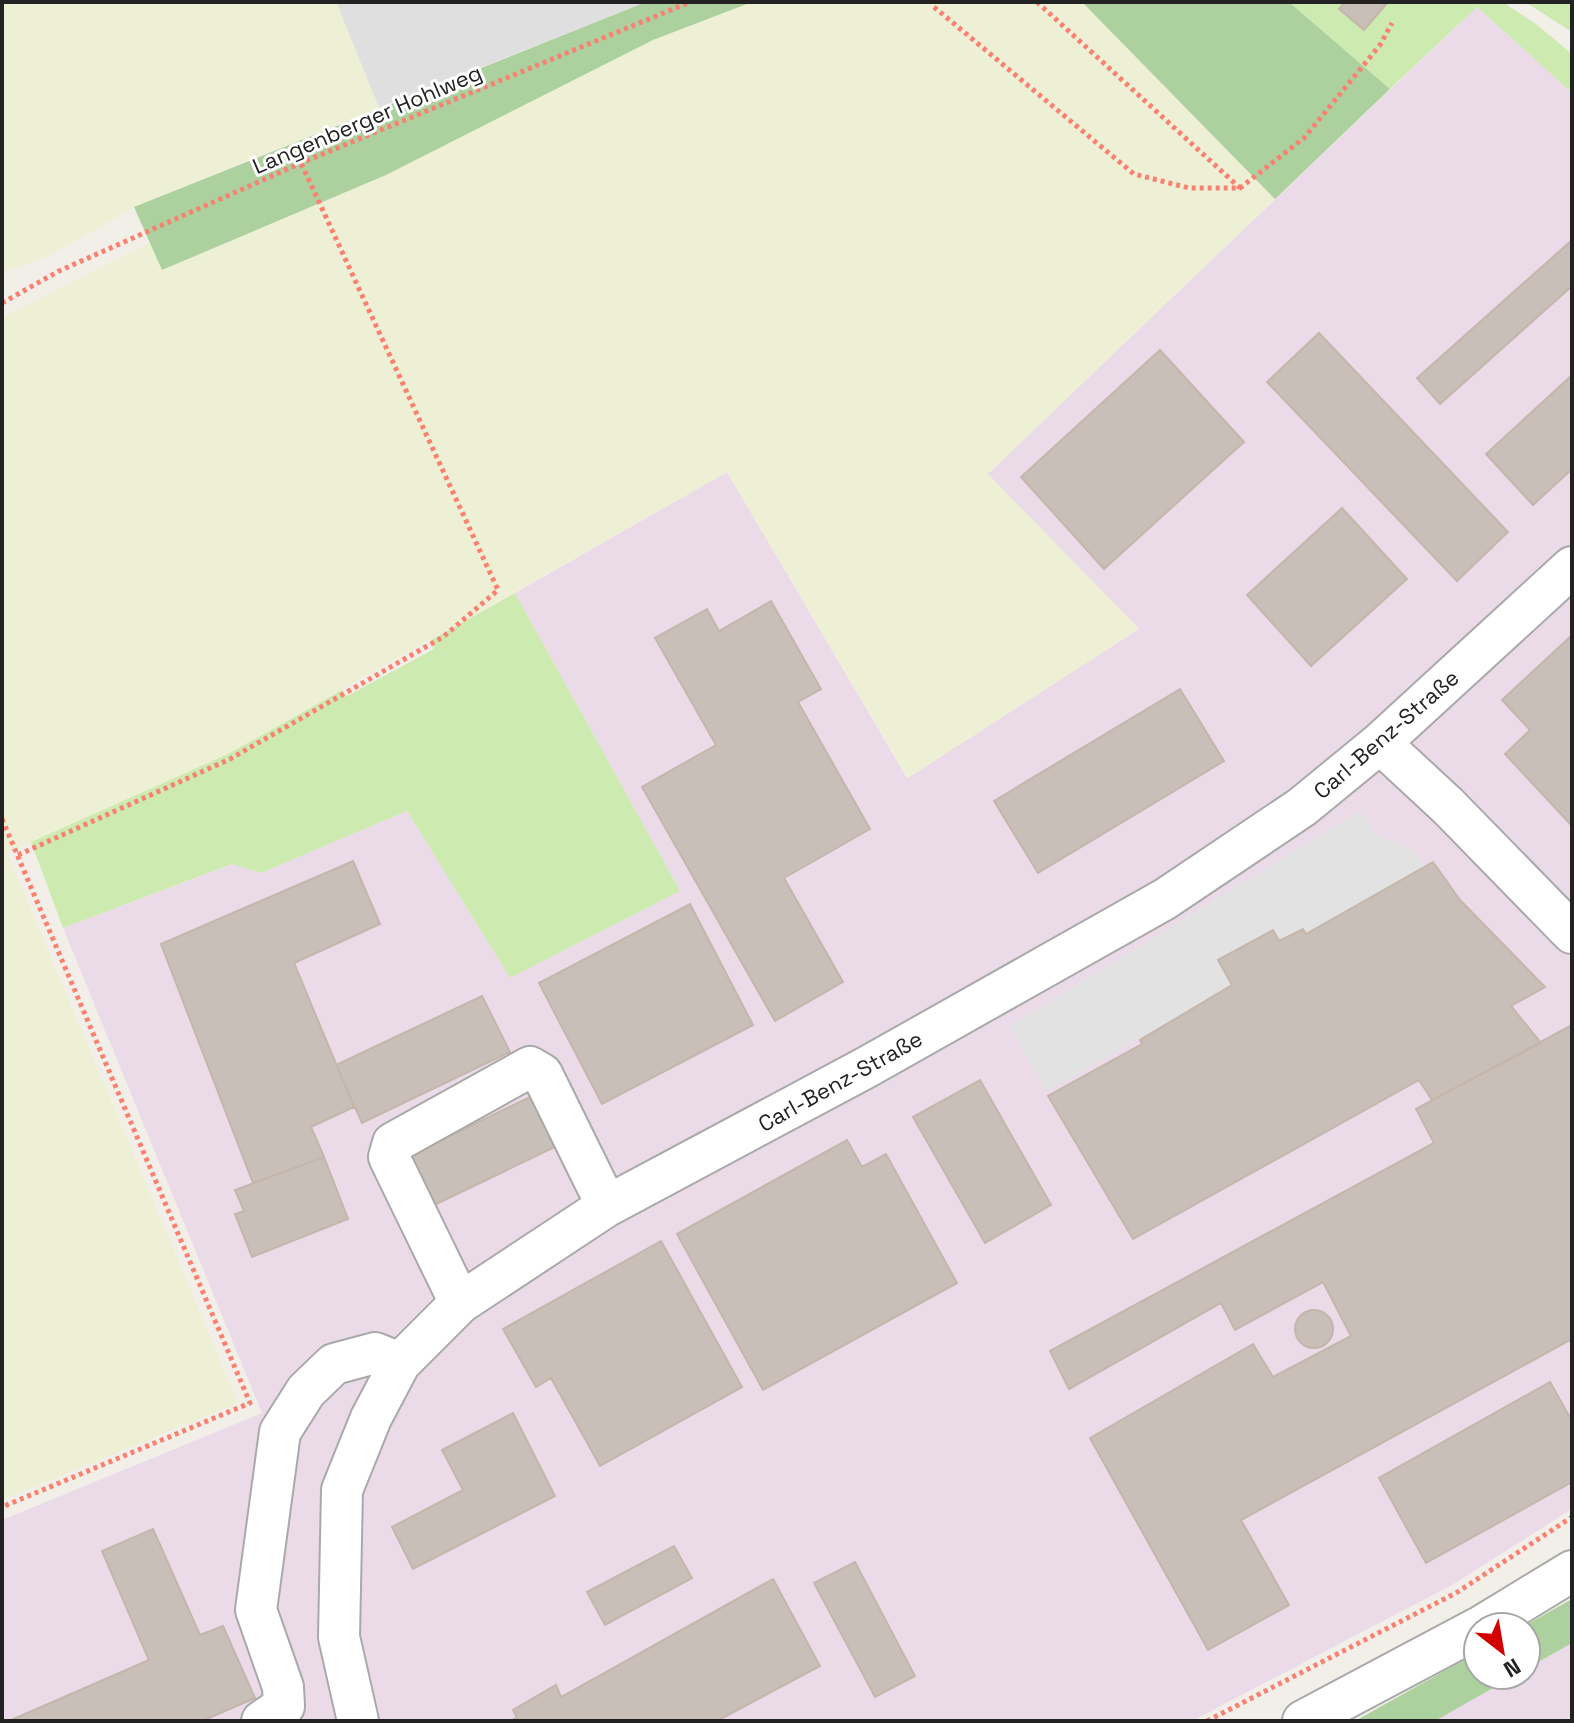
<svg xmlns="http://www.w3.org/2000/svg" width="1574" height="1723" viewBox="0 0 1574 1723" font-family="'Space Grotesk',sans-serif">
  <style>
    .residential { fill: #e0dfdf }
    .industrial { fill: #ebdbe8 }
    .farmland { fill: #eef0d5 }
    .grass { fill: #cdebb0 }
    .forest { fill: #add19e }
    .parking { fill: #e2e2e2 }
    .building { fill: #c7bfb8; stroke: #c4b6ab; stroke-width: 2 }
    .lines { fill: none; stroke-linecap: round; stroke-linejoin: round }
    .minor-casing { stroke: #a9a9a9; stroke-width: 44 }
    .path { stroke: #fa8072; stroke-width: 5; stroke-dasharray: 4 4; stroke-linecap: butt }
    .minor { stroke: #fff; stroke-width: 40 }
    .labels { text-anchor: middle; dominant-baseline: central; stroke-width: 6; stroke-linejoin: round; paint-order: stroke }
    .street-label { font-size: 22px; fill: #222; stroke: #fff }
  </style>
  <rect width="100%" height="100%" fill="#f2efe9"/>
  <path class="residential" d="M336,2H646L379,108Z"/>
  <path class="industrial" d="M1477,7L1572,93V1509L1452,1585L1192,1721H2V1520L262,1413L63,928L233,864L261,873L407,811L510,978L680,891L515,593L727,472L907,778L1139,629L987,474Z
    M1572,1643V1721H1435L1516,1675H1526V1669Z"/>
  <path class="farmland" d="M2,2H336L379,108L135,207L51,255L2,273Z
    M752,2H1082L1275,199L988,474L1139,629L908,778L727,472L228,754L7,853L238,1403L2,1500V318L150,243L163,270L386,175L653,40Z"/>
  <path class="grass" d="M1289,2H1509L1507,5L1536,24L1572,54V93L1477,7L1390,89Z
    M1525,2H1572V32Z
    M515,593L680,891L510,978L407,811L261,873L232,864L63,928L31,842L228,754L342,690L347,696L434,649L431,640Z"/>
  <path class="forest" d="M646,2H752L653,40L386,175L162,270L134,207Z
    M1082,2H1289L1390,89L1275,199Z
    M1572,1599V1643L1526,1669V1627H1522Z
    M1478,1652V1675H1516L1435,1721H1355Z"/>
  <path class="parking" d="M1361,810L1376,835L1412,849L1425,866L1306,934L1302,929L1279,941L1272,930L1219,960L1232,985L1046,1092L1010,1026Z"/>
  <path class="building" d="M1345,2H1388L1364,30L1339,9Z
    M1572,240V286L1440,404L1417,378Z
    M1319,333L1508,532L1457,581L1267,382Z
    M1160,350L1244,442L1104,569L1021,477Z
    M1572,375V469L1533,505L1486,454Z
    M1342,508L1407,579L1311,666L1247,595Z
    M771,601L821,689L798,702L870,829L784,878L843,982L775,1021L642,787L716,745L655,638L707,609L719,631Z
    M1572,635V826L1505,754L1530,730L1502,700Z
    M1180,689L1224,761L1038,873L994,801Z
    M353,861L380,924L294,963L354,1107L311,1127L324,1157L253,1183L161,944Z
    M1433,862L1460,900L1545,987L1511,1006L1541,1043L1432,1100L1419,1080L1133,1239L1048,1096L1142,1044L1140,1040L1232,985L1218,960L1273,930L1279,941L1303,929L1306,934Z
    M690,904L753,1025L602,1104L539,983Z
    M482,996L510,1052L362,1123L336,1065Z
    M1572,1025V1339L1241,1520L1289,1605L1208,1650L1090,1438L1253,1344L1273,1377L1351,1336L1323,1282L1235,1330L1221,1303L1069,1389L1050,1351L1434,1143L1416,1109Z
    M980,1080L1051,1205L985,1243L913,1117Z
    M538,1093L563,1143L424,1210L400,1160Z
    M847,1140L862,1167L886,1154L957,1283L763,1390L677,1234Z
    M324,1157L348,1219L252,1257L235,1214L244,1211L235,1190Z
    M661,1241L742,1387L600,1466L551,1378L536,1387L503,1329Z
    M1295 1329a19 19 0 1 1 38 0a19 19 0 1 1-38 0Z
    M1550,1382L1572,1421V1482L1426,1563L1379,1478Z
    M513,1413L555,1496L413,1569L392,1527L463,1490L442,1450Z
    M153,1529L200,1635L223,1626L255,1698L202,1721H9L149,1660L102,1551Z
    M674,1546L692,1578L605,1625L587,1592Z
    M855,1562L915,1676L875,1697L814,1583Z
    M773,1579L820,1666L717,1721H510L517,1718L513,1710L556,1685L561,1697Z"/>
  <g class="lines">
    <defs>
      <path id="minor" d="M1380,743L1448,806L1572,933
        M460,1303L389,1157L393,1143L530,1067L542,1074L607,1206
        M1480,1627L1572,1571
        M262,1721L284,1706L283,1687L256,1610L280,1432L306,1391L334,1364L375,1353L400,1363
        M358,1721L339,1637L342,1490L371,1418L400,1363L460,1303L607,1206L867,1067L1165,899L1302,807L1380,743L1572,567
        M1303,1721L1478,1628"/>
    </defs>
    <use href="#minor" class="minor-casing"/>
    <path class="path" d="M1037,2L1240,188
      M934,7L1134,174L1189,188H1240L1304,138L1380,45L1392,23
      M2,303L59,271L301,163L690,2
      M2,819L250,1403L2,1507
      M18,855L230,759L443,637L498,590L301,163
      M1207,1721L1456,1593L1572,1517"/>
    <use href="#minor" class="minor"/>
  </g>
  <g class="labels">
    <g class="street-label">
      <text transform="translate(367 119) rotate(-23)">Langenberger Hohlweg</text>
      <text transform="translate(1386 734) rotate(-41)">Carl-Benz-Straße</text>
      <text transform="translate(840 1081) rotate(-29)">Carl-Benz-Straße</text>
    </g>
  </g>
  <rect width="1574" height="1723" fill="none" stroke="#222222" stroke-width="8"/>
  <g transform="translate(1502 1651) rotate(149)"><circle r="38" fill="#ffffff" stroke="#a7a7a7" stroke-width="2"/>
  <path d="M0-6L14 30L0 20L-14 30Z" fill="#d40000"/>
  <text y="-12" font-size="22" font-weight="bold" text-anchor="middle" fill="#222222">N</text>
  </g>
</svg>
